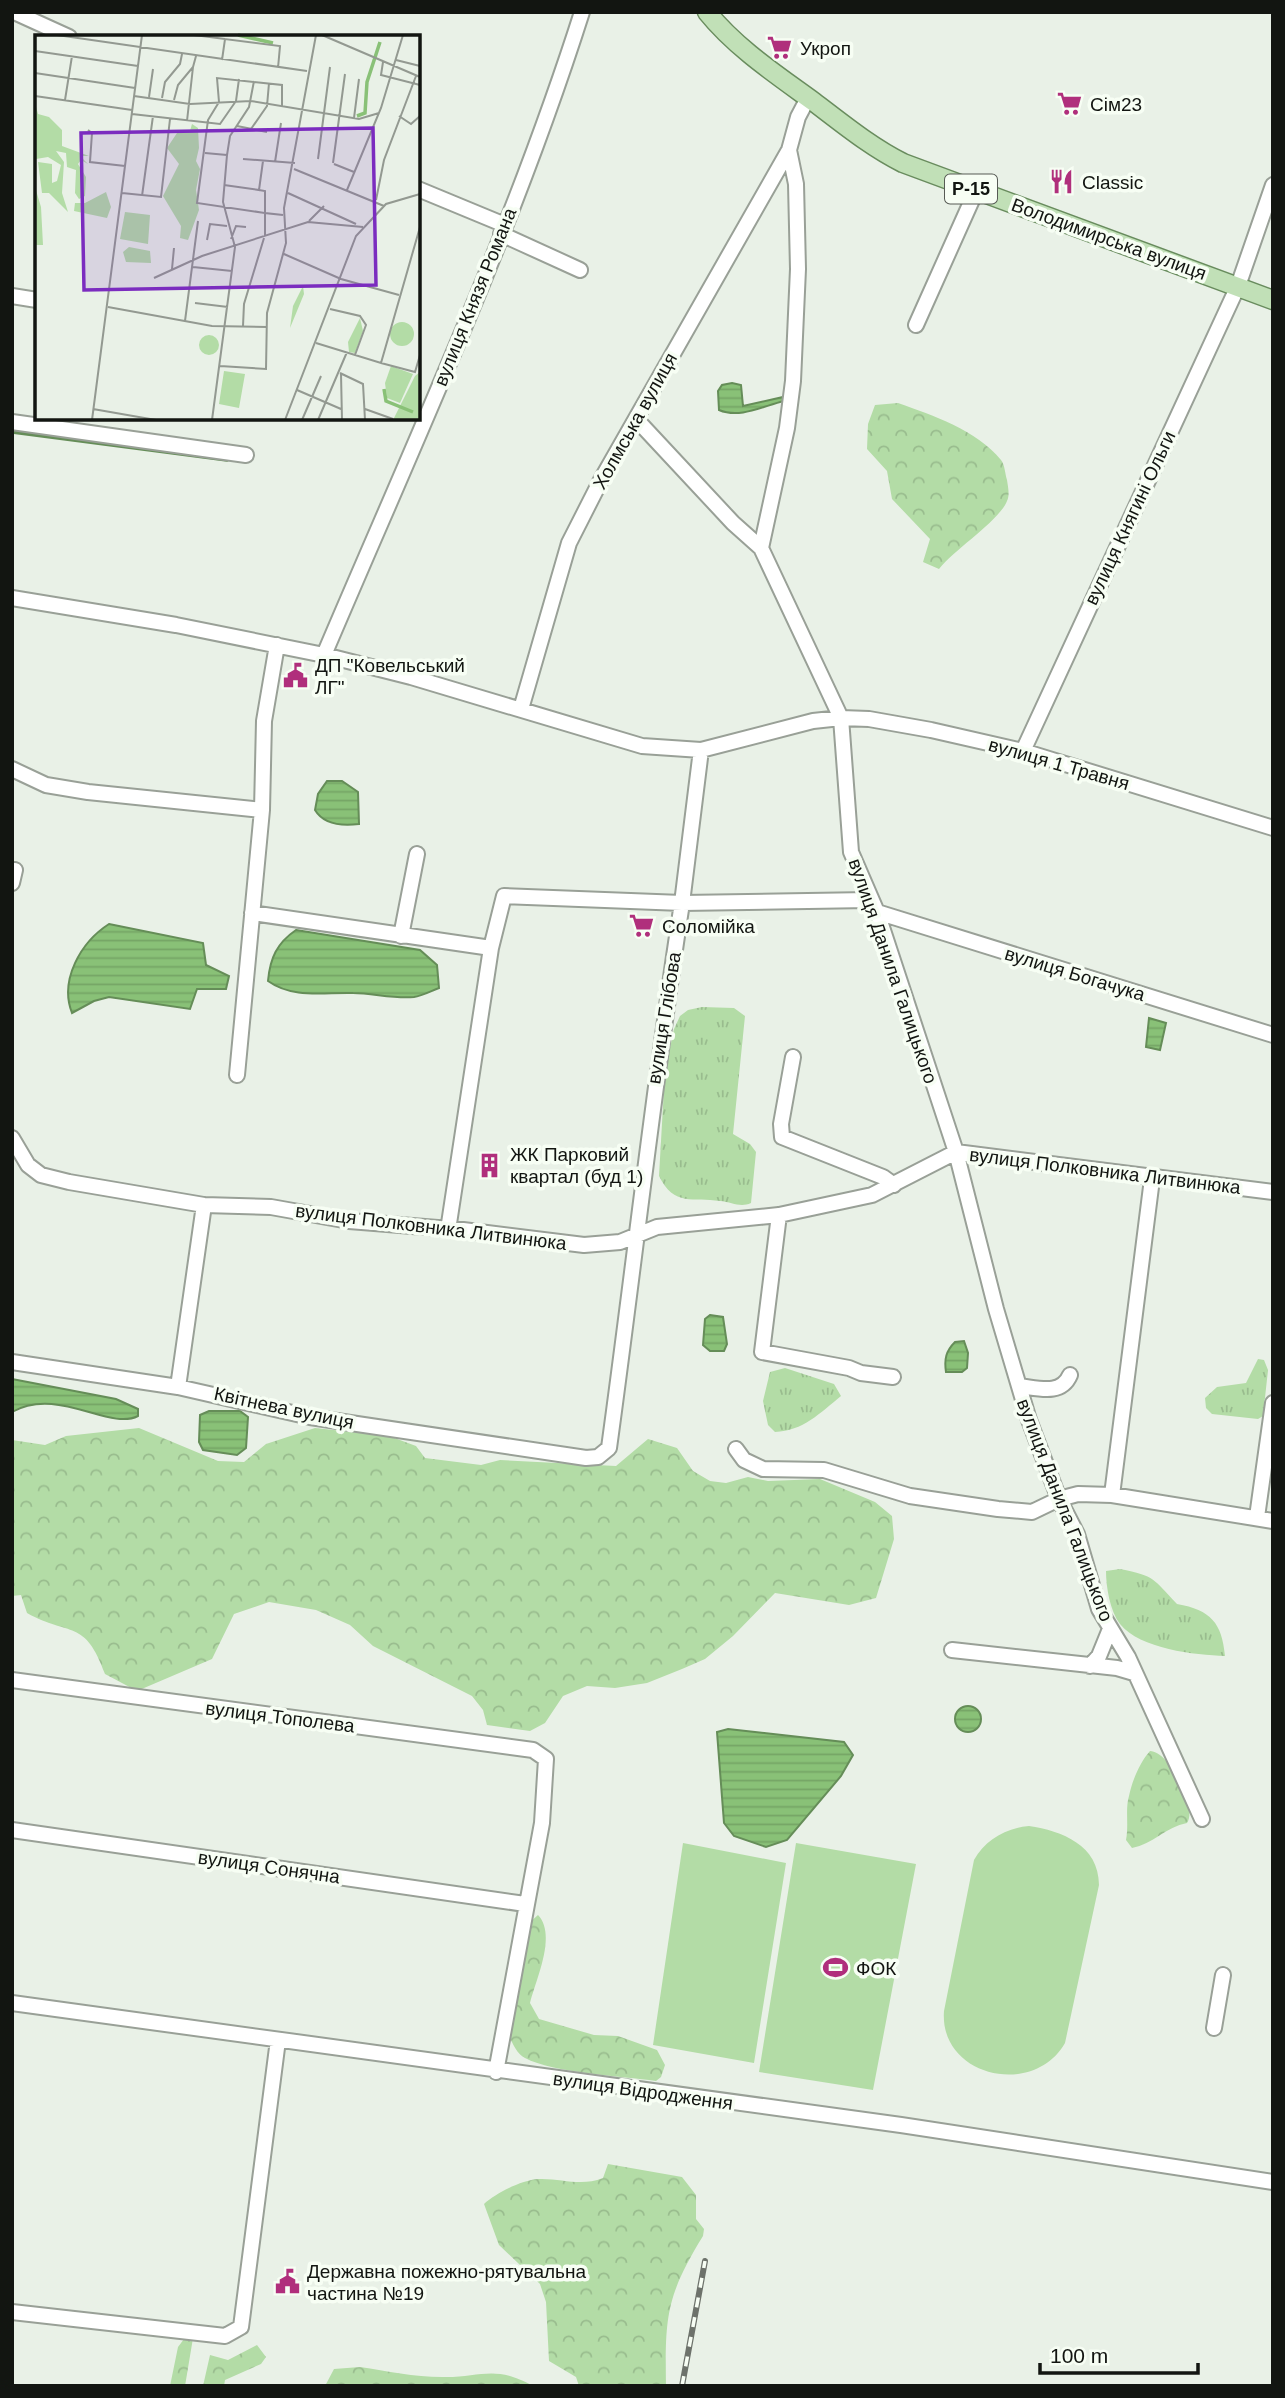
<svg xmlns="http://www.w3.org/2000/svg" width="1285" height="2398" viewBox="0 0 1285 2398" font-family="Arial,sans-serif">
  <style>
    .grass { fill: url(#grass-tufts) }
    .forest { fill: url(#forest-crowns) }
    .pitch { fill: #b3dca6 }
    .water { fill: url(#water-rules); stroke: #658d58; stroke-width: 2 }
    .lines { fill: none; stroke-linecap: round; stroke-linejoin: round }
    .stream { stroke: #658d58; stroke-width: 3.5 }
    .minor-casing { stroke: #99a097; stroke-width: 18 }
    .major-casing { stroke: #698c5e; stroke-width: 21 }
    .minor { stroke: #fff; stroke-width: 14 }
    .major { stroke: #c1e0b7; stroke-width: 18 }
    .rail-casing { stroke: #6d726b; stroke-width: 6 }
    .rail { stroke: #f7fef4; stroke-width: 3.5; stroke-dasharray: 10; stroke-linecap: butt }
    .labels { text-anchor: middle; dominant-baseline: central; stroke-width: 7; stroke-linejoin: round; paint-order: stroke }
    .shield { fill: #f7fef4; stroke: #575b55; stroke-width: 2 }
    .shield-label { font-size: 18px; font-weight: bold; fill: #121511 }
    .poi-label { font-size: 19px; fill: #121511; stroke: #f7fef4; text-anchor: start }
    .street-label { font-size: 19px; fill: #121511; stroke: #f7fef4 }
    .inset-river { fill: none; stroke: #89c177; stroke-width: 3.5 }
    .inset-road { fill: none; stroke: #939991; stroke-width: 2 }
    .view { fill: #7b2cbf; fill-opacity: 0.15; stroke: #7b2cbf; stroke-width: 3.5 }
    .inset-edge { fill: none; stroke: #121511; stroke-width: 3.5 }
  </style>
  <defs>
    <pattern id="grass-tufts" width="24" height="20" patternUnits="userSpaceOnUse" patternTransform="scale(1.75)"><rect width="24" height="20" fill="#b3dca6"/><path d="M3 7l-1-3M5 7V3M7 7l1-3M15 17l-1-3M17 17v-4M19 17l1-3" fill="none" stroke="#99bc8e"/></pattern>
    <pattern id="forest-crowns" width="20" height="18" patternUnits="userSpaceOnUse" patternTransform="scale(1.75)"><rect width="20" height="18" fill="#b3dca6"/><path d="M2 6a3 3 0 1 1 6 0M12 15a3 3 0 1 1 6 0" fill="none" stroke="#99bc8e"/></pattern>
    <pattern id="water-rules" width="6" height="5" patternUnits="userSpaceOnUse" patternTransform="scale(1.75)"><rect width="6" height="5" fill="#89c177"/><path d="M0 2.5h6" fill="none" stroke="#75a566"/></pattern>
  </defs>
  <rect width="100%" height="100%" fill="#e9f1e7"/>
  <path class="grass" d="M702,1007L734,1008L745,1016L733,1134L750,1144L756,1152L751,1203C740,1208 732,1202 720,1201C693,1197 674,1207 659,1176L665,1071L674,1029L680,1016L688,1010Z
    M1258,1359L1264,1360L1268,1370L1263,1416L1258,1419L1212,1414L1206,1408L1205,1398L1217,1387L1246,1383Z
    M785,1368L834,1384L841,1396C820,1413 803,1431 775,1432L768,1425L763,1401L770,1372Z
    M1120,1569C1156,1576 1153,1579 1177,1604C1211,1610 1222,1623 1225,1656C1195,1655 1140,1649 1120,1624C1110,1611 1106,1587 1106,1571Z"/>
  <path class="forest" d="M898,403C932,415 977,430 1001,460C1005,465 1005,474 1007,480C1008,487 1010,495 1007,501C999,521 956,548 939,569L923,562L930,539L892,499L887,471L867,449L868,424L875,405Z
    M139,1428L218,1461L244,1462L266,1444L315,1428L389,1436L416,1446L425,1458L481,1465L500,1460L616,1466L648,1439L677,1448L693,1471L710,1481L726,1483L748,1477L768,1481L820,1479L875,1502L892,1516L894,1539L876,1598L849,1605L775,1593L733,1636L705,1659L682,1669L647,1683L615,1688L587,1686L563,1696L545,1723L530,1731L487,1725L483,1710L472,1696L373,1646L350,1625L316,1610L269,1602L234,1614L212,1659L137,1691L105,1674C85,1618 70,1637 27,1613L21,1595L12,1596V1440L45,1445L66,1436Z
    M1150,1751C1170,1752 1198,1806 1187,1823C1166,1827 1153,1844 1132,1848L1126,1840C1129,1825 1125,1809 1129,1796C1132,1781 1140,1762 1150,1751Z
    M538,1915C557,1935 536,1979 530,2003L539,2019L594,2035L618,2036L657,2050L665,2065L661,2077L656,2081C622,2076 553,2073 525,2058C517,2054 513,2044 509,2036L528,1924Z
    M608,2164L682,2177L696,2195V2219L704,2229L703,2236C666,2296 665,2317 666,2386H579L576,2377L549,2361L546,2302L540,2284L499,2245L484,2204C496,2193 522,2180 538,2179C562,2178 580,2187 603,2178Z
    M187,2335L193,2338L185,2386H170L178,2347Z
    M257,2345L266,2357L261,2364L225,2380L224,2386H203L210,2355L228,2360Z
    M360,2367C387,2371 414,2377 442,2377C480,2378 494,2364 533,2386H325L334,2369Z"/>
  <path class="pitch" d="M1029,1826C1062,1831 1099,1845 1099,1885L1065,2043C1034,2098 939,2077 944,2011L974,1860C985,1840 1006,1828 1029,1826Z
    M683,1843L786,1863L754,2063L653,2045Z
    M796,1843L916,1864L873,2090L759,2072Z"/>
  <path class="water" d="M732,383L741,385L743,406L783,397L784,401C763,406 740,419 719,410L718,391L722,385Z
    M327,781H342L358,792L359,824C343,826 324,825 315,810L318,794Z
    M109,924L203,943L206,965L229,976L226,989H197L190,1009L109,997L94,1001L72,1013C59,980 81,942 109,924Z
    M296,930L420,950L437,965L439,988C431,991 422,996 414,997C393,999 373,993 353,993C324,992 293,999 268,981C270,958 277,943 296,930Z
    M1149,1018L1166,1023L1160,1050L1146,1047Z
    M710,1315L723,1317L727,1344L724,1351H710L703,1345L705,1319Z
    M964,1341L968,1353L967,1368L962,1372H946C944,1359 946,1351 955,1342Z
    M12,1379L116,1399L138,1409V1416C109,1431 58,1386 12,1412Z
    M209,1411H240L248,1417L246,1448L237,1455L203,1450L199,1442L200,1415Z
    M955 1719a13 13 0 1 1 26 0a13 13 0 1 1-26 0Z
    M728,1729L844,1742L853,1755L841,1776L787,1840L766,1847L734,1836L724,1823L717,1732Z"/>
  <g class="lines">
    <path class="stream" d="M12,432L227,460"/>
    <defs>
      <path id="minor" d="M14,12L69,37
        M808,98L798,117L789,150L796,184L798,269L793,381L787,428L761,548L841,718L851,852L877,912L956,1152L996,1309L1029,1420L1059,1499L1077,1534L1099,1609L1128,1657L1202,1819
        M418,189L505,225
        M501,234L580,270
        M12,296L37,300
        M916,325L976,191
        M636,419L733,523L761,548
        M12,422L246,455
        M12,598L176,625L324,655L411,677L642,746L701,750L813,721L841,718L869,719L931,730L1023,751L1273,828
        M324,655C414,443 512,232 582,12
        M521,709L569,543L601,480L789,150
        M1023,751L1238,286L1273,185
        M12,769L46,785L88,792L262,810
        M12,883L15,870
        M877,912L1273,1035
        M252,913L491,948L448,1230
        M401,936L417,854
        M491,948L504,896L682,903L701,750
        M793,1057L781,1124L782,1137L883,1177L894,1185
        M237,1075L262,810L264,721L277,645
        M12,1138L28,1165L41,1175L69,1182L204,1205L271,1207L349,1221L463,1230L584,1245L620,1242L657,1227L779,1215L872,1195L956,1152L1273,1192
        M779,1215L762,1352L849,1368L861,1373L893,1377
        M12,1362L178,1387L310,1417L586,1458L598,1457L609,1448C634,1266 654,1084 682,903L869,900
        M1019,1386C1038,1388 1061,1396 1070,1375
        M178,1387L204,1205
        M736,1449L744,1460L763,1469L824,1470L910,1496L998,1509L1032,1512L1059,1499L1078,1494L1112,1495L1273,1521
        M1112,1495L1152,1179
        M1257,1517L1273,1403
        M952,1650L1117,1668L1134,1673
        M1090,1666L1099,1656L1110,1629
        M12,1680L533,1750L546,1759L542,1823L496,2072
        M12,1830L525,1904
        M12,2003L901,2125L1273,2182
        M1214,2028L1223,1975
        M12,2312L225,2336L241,2327L278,2040"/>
      <path id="major" d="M707,12C736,48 777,75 814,102C843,124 871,147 903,163L1273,300"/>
    </defs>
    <use href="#minor" class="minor-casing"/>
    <use href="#major" class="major-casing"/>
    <use href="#minor" class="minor"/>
    <use href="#major" class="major"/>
    <defs>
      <path id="rail" d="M682,2386L705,2261"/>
    </defs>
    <use href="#rail" class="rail-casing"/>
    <use href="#rail" class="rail"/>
  </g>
  <defs>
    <symbol id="supermarket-bare" viewBox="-9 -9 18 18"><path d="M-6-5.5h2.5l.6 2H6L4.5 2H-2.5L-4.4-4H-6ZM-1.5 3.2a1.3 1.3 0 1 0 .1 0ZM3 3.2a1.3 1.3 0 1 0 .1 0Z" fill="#b02f7c" stroke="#f7fef4" stroke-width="2.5" paint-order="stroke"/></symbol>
    <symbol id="restaurant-bare" viewBox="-9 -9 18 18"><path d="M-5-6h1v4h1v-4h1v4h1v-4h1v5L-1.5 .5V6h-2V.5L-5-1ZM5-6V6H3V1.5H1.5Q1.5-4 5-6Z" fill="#b02f7c" stroke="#f7fef4" stroke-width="2.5" paint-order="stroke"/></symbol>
    <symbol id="civic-bare" viewBox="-9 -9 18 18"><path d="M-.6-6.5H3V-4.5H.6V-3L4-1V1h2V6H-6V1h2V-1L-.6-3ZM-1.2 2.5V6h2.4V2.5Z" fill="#b02f7c" stroke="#f7fef4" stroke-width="2.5" paint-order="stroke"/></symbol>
    <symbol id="building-bare" viewBox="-9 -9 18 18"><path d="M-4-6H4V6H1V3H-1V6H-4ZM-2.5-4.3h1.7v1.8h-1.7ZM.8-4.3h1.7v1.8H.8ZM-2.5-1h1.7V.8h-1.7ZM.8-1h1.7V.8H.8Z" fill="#b02f7c" stroke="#f7fef4" stroke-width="2.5" paint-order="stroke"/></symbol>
    <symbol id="stadium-bare" viewBox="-9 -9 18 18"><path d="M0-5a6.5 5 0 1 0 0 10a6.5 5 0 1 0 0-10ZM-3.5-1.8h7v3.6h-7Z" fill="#b02f7c" stroke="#f7fef4" stroke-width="2.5" paint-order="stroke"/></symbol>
  </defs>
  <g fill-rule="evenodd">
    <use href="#supermarket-bare" x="762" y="30" width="35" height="35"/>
    <use href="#supermarket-bare" x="1052" y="86" width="35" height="35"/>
    <use href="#restaurant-bare" x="1044" y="164" width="35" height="35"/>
    <use href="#civic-bare" x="278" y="658" width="35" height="35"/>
    <use href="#supermarket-bare" x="624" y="908" width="35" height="35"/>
    <use href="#building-bare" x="472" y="1148" width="35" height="35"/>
    <use href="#stadium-bare" x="818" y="1950" width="35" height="35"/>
    <use href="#civic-bare" x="270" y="2264" width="35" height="35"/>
  </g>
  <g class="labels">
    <rect class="shield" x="945" y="174.5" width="52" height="29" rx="5"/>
    <g class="shield-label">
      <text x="971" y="189">Р-15</text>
    </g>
    <g class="poi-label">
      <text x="800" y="48">Укроп</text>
      <text x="1090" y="104">Сім23</text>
      <text x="1082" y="182">Classic</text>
      <text x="315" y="665">ДП "Ковельський<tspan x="315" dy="22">ЛГ"</tspan></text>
      <text x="662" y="926">Соломійка</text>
      <text x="510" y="1154">ЖК Парковий<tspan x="510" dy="22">квартал (буд 1)</tspan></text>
      <text x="856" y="1968">ФОК</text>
      <text x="307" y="2271">Державна пожежно-рятувальна<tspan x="307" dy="22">частина №19</tspan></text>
    </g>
    <g class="street-label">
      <text transform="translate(1109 239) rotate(20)">Володимирська вулиця</text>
      <text transform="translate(475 297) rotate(-68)">вулиця Князя Романа</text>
      <text transform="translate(635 421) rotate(-61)">Холмська вулиця</text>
      <text transform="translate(1130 518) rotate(-65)">вулиця Княгині Ольги</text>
      <text transform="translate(1059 764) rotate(16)">вулиця 1 Травня</text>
      <text transform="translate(893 971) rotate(71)">вулиця Данила Галицького</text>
      <text transform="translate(1075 974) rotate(17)">вулиця Богачука</text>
      <text transform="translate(664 1018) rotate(-81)">вулиця Глібова</text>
      <text transform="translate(1105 1171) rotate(7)">вулиця Полковника Литвинюка</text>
      <text transform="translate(431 1227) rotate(7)">вулиця Полковника Литвинюка</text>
      <text transform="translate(284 1408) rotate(12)">Квітнева вулиця</text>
      <text transform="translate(1065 1510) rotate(69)">вулиця Данила Галицького</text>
      <text transform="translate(280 1717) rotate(7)">вулиця Тополева</text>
      <text transform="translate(269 1867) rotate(8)">вулиця Сонячна</text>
      <text transform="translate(643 2091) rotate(8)">вулиця Відродження</text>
    </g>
  </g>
  <g transform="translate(35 35)">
    <rect width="385" height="385" fill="#e9f1e7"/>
    <path d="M325,283L328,296L320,318L314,317L313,307ZM355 299a12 12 0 1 1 24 0a12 12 0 1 1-24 0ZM164 310a10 10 0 1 1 20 0a10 10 0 1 1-20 0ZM385,337V385H358L380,341Z" fill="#b3dca6"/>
    <path d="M0,68L3,79L14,82L27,95V111L54,121H45L53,129L46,125L43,129L51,142L50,161L44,164L40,158L41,135L32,132L31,118L21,116L29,127L27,158L33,177L14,158H7L3,127L17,129V148L22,146L26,130L13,122L1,124ZM157,89L163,93L164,113L161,126L165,134L161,155L164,175L153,205L145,203L146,191L128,161L144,129L132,113L144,95L155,96ZM0,152L6,172L8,210H0ZM71,157L76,172L72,183L39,176L40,168H50ZM268,251L269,259L255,293L258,271Z" fill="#b3dca6"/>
    <path d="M356,331L378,339L365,368L352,363L350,348Z" fill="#b3dca6"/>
    <path d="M90,177L115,180L113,209L85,204ZM94,212L115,216L116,228L91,227L88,217ZM189,336L210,339L204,373L184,369Z" fill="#b3dca6"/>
    <path class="inset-river" d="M203,0L238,8M322,81L330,78L332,47L345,7M349,354L351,366L378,377"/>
    <path class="inset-road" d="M22,0L272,36M159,0L190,4M287,0L385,42M0,16L103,31M187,25L190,4L245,11L243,33M361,25L385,31M348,27L346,40L385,50M0,38L100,53M0,61L97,75M99,61L155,69L216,66L324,84L344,78M114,62L118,34M127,63L130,47L145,29L147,19M30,65L37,21M139,65L143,50L158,32L161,21M97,79L185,89L201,66L204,44M364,81L376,89L385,81M319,83L324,44M152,86L158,32M202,91L232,97M216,94L232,71L234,48M53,95L57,98L55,127L90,131M170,118L192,120M208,124L260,128M283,124L295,32M240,127L246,88M298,128L310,39M299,129L319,137M259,134L349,171M189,150L224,155L228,126M224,155L230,156V178L248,180M312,155L346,73L368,0M87,158L126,162L135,84M253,158L321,189M107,161L118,81M341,165L349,125L381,41M274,186L289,171M230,201V178L162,168L173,85L184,67L182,43L247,50V71M196,204L201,191L211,192M172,205L175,189L192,191M249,219L306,244L364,260M158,232L197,236M137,234L139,213M119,243L167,221L273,187L328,192M160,268L193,272M73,272L177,291L232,292M295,274L325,281L331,290L320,320M150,286L163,186M208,291L209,269L229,203M281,308L346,328L385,192M346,328L380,337L385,320M185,331L231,334L232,278L251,208L249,173L281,0M305,338L328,349L330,385M306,339L307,385M262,355L306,374M58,374L121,385M330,374L358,384M57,385L107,0M177,385L200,212L188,167L192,120L195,101L214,72L219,46M250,385L321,201L351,169L385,159M267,385L286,341M283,385L312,317"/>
    <path class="view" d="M338,93L341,250L49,255L46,98Z"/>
    <rect width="385" height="385" class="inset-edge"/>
  </g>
  <rect width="1285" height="2398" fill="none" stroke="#121511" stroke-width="28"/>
  <path d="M1040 2363v10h158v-10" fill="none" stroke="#121511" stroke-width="3.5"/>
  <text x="1050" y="2363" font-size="21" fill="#121511" stroke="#f7fef4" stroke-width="5" paint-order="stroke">100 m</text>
</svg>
